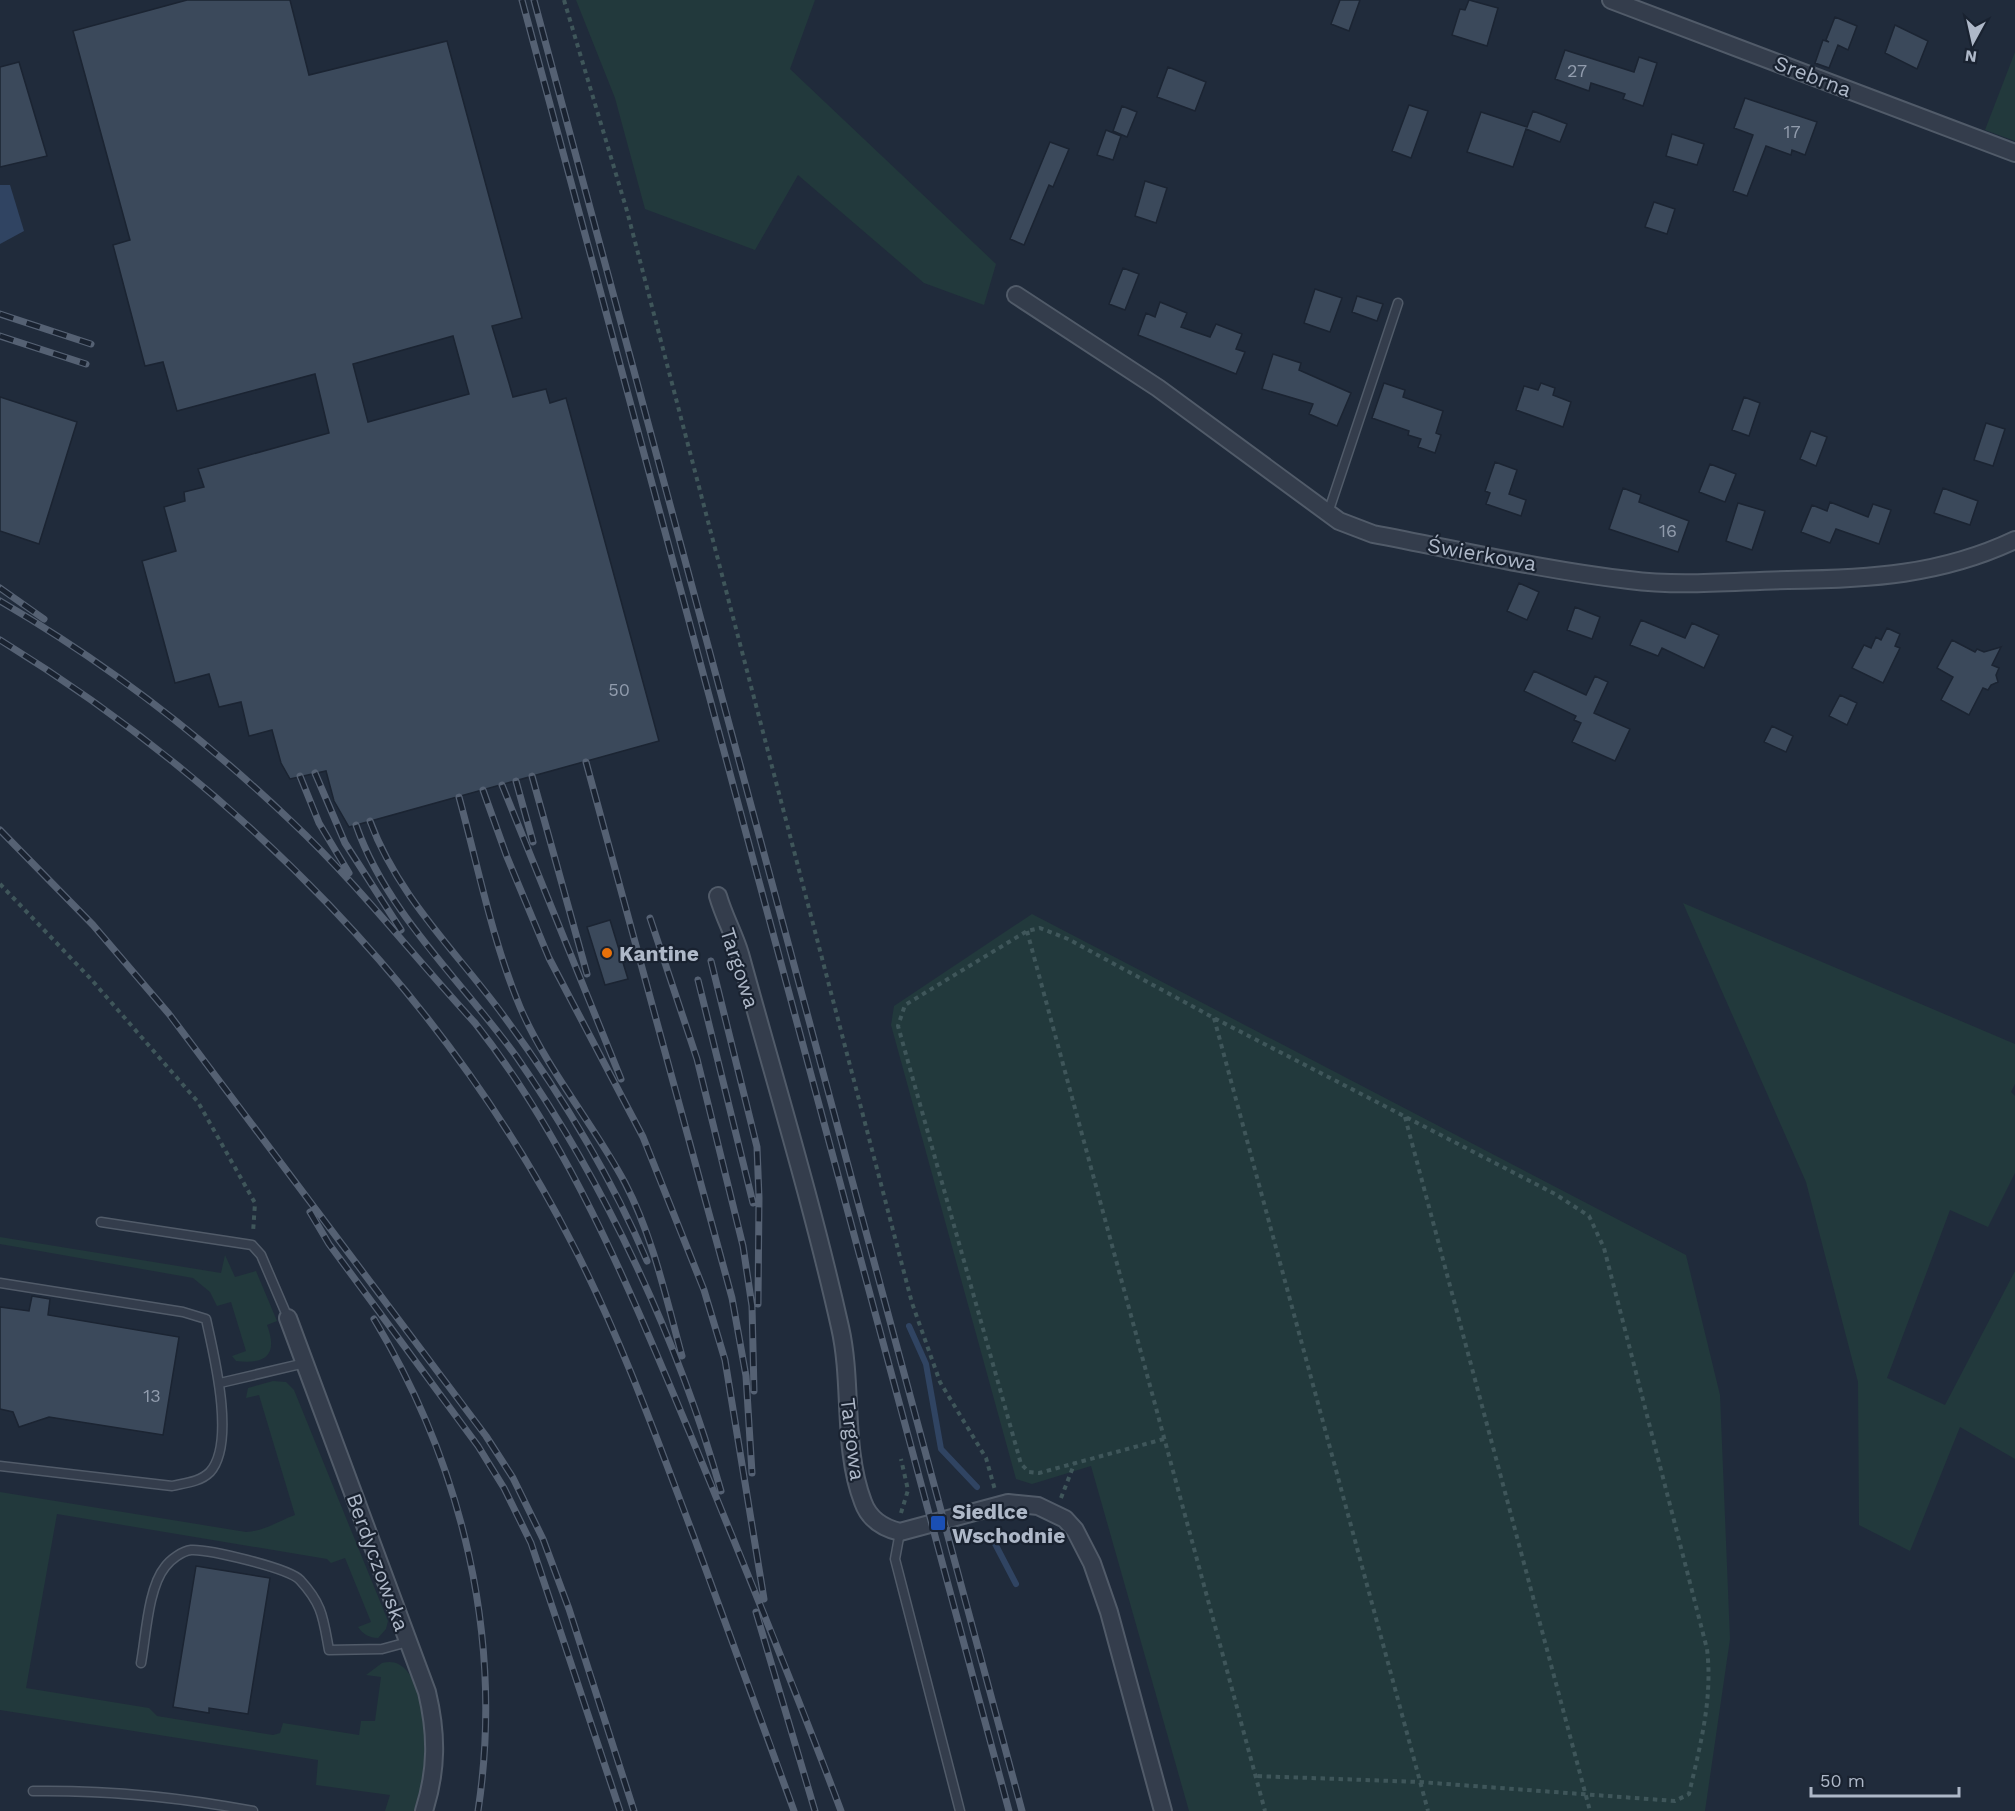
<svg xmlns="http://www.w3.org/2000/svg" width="2015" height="1811" viewBox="0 0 2015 1811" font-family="'Work Sans',sans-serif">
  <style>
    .green { fill: #22393c }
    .water { fill: #304462 }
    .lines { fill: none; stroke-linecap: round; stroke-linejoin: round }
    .stream { stroke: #304462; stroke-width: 6 }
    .building { fill: #3b495b; stroke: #1b2432; stroke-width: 1.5; fill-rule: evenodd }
    .service-casing { stroke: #515b69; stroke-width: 11 }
    .minor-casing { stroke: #515b69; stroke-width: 20 }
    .path { stroke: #3f565a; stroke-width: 4; stroke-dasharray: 4.5 4.5; stroke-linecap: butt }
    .service { stroke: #343d4c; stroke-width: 8 }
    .minor { stroke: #343d4c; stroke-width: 16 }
    .rail-casing { stroke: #556173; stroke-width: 7 }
    .rail { stroke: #192230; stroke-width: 4.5; stroke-dasharray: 14; stroke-linecap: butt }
    .food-dot { fill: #e8710a; stroke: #192230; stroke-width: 2 }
    .transit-dot { fill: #1a4fb4; stroke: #192230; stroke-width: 2 }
    .labels { text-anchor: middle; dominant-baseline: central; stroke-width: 4.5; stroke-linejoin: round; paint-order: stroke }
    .number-label { font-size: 18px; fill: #919cad }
    .street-label { font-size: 21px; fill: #aeb8c8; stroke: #192230 }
    .poi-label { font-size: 21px; font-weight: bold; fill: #aeb8c8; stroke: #192230; text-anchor: start }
  </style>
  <rect width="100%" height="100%" fill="#202b3b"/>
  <path class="green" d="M576,0H815L790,69L996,264L984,305L924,283L798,175L755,250L645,209L615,98Z
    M2015,52V141L1985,130Z
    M1683,903L2015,1044V1084L2011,1092L2015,1096V1173L1988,1227L1950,1210L1887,1378L1945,1405L2015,1271V1459L1960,1427L1910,1551L1859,1525L1858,1382L1806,1182Z
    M1032,914L1686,1255L1720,1395L1730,1639L1705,1811H1189L1091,1466L1032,1484L1016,1479L891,1025L894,1006Z
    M0,1237L221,1273L225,1255L235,1277L256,1271L277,1321L267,1325C278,1354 267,1365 236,1361L232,1356L246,1351L231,1302L217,1306L210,1292L193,1278L0,1244Z
    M273,1381L286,1382L294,1390L388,1621L386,1629L378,1638C369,1638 363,1634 358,1627L371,1622L345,1558L331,1563L327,1559L57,1514L26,1688L149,1708L157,1716L273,1735L280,1733L283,1723L359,1735L361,1721H375L381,1677L366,1675L382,1663C424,1651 427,1741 424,1766C423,1781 418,1796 414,1811H385L390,1795L316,1785L318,1760L0,1710V1492L246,1532C265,1531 278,1521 295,1515L259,1395L246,1398L248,1388Z"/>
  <path class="water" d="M0,185H10L24,231L0,244Z"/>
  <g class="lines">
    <path class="stream" d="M909,1326L926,1364L941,1449L977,1487
      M990,1534L1016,1584"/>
  </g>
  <path class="building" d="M187,0H290L309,75L447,41L522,318L492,326L509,383L513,397L546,389L550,403L566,398L659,741L349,827L334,801L326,771L290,779L281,763L272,730L249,736L241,702L219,707L209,674L175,683L142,561L176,551L164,507L185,501L184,492L204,487L198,469L329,433L315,374L177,411L163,362L145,366L113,245L130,240L73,31ZM453,336L469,394L368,422L353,364Z
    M1340,0H1360L1349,31L1331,24Z
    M1469,0L1498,8L1487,46L1452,35L1460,9L1465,10Z
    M1835,17L1857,26L1848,50L1838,45L1829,68L1815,63L1823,40L1829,42L1826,40Z
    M1895,25L1928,41L1917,69L1885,53Z
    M1565,50L1634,72L1639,57L1657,63L1643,106L1623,99L1625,94L1591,83L1589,91L1555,79Z
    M19,62L47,156L0,167V67Z
    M1168,67L1206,82L1195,111L1157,97Z
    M1745,98L1817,122L1805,155L1792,150L1791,155L1766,146L1747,196L1733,191L1753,135L1734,128Z
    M1409,105L1428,111L1411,158L1392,151Z
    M1122,106L1137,112L1127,137L1113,131Z
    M1533,111L1567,124L1560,142L1526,129L1513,167L1467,152L1481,112L1527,127Z
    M1106,130L1121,136L1113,160L1097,155Z
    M1672,134L1704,144L1697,165L1666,156Z
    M1050,142L1069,149L1053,187L1049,185L1024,245L1010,239Z
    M1145,181L1167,188L1156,223L1135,216Z
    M1654,202L1675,209L1667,234L1645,227Z
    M1123,268L1139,274L1125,310L1109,304Z
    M1315,289L1342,298L1330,332L1304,323Z
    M1357,296L1383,304L1377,321L1352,312Z
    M1160,302L1187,313L1181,327L1210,337L1216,324L1242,334L1236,349L1245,352L1236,374L1138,335L1146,313L1155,317Z
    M1273,354L1301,363L1299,370L1351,393L1337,426L1309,414L1313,404L1262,389Z
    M1384,383L1405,390L1403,397L1443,411L1436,433L1441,435L1435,453L1418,447L1421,439L1408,435L1409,431L1372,418Z
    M1541,383L1555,388L1553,395L1571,402L1563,427L1516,410L1524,386L1538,390Z
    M0,397L77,422L39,544L0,531Z
    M1744,397L1760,403L1749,436L1732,430Z
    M1986,423L2005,429L1993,466L1974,460Z
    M1811,431L1827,437L1816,466L1800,459Z
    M1495,462L1517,470L1509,494L1526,500L1521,516L1486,504L1490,493L1485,491Z
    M1710,464L1736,474L1725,502L1699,492Z
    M1623,488L1641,495L1639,502L1689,521L1678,552L1609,529Z
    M1943,488L1978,501L1970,525L1934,513Z
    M1830,502L1868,517L1873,504L1891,510L1879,544L1836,529L1830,543L1801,532L1812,505L1827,511Z
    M1738,503L1765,511L1752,550L1726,541Z
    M1519,583L1539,592L1527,620L1507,611Z
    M1575,607L1600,617L1592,639L1567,630Z
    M1641,620L1685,638L1692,623L1719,635L1704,668L1662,648L1658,656L1630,645Z
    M1887,628L1900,634L1895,646L1900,648L1883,683L1852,668L1864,645L1871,648L1876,637L1881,640Z
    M1952,640L1975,652L1977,649L1984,652L2001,647L1992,665L1999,668L1996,675L1998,682L1991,685L1988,690L1983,688L1969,715L1941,700L1953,677L1937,668Z
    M1534,671L1586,695L1595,676L1608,682L1594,713L1630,729L1615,761L1572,742L1581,723L1574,720L1576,716L1524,691Z
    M1840,695L1857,703L1847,725L1829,716Z
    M1772,726L1793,736L1786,752L1764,742Z
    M610,920L628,979L605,985L587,927Z
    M32,1296L50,1299L48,1315L179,1337L163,1435L49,1417L19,1427L13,1412L0,1409V1307L29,1311Z
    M196,1566L270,1578L248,1714L209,1708V1713L173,1707Z"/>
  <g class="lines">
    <defs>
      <path id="service" d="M1328,513L1398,303
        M101,1222L252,1245L261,1255L288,1318
        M0,1283L183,1312L206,1319C214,1355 236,1443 210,1472C200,1482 185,1483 172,1486L0,1466
        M220,1383L305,1363
        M900,1532L895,1559L960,1811
        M141,1663C146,1636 148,1588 165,1567C170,1560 182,1551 191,1550C208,1549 289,1568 300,1580C323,1605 323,1618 329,1650L382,1649L408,1642
        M33,1791C108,1790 180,1797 253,1811"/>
      <path id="minor" d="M1611,0L2015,153
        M1016,295L1158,388L1339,521L1373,534C1458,550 1543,570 1629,580C1681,587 1736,581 1788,580C1869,579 1941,575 2015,540
        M718,896C724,917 734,934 740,954C774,1078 812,1202 840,1327C853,1384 842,1447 863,1502C869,1519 883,1528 900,1532L1008,1503L1038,1506L1065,1519L1075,1530L1092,1563L1109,1612L1163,1811
        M288,1318L427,1692C437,1734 437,1770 424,1811"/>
    </defs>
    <use href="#service" class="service-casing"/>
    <use href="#minor" class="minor-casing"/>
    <path class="path" d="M564,0L627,211L912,1303L940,1382L986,1458L995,1490
      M0,884L90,978L198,1102L255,1203L253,1233
      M1027,931L1265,1811
      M1214,1018L1428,1811
      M1405,1117L1590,1811
      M1164,1439L1039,1473L1029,1472L1021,1464L898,1026L905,1005L1027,931L1040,928L1068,939L1214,1018L1555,1194L1589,1216L1604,1248L1707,1649C1713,1699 1700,1746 1689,1794L1675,1801L1420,1782L1256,1776
      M1061,1498L1075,1462
      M901,1513L908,1490L901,1459"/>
    <use href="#service" class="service"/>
    <use href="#minor" class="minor"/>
    <defs>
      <path id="rail" d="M522,0L1009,1811
        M534,0L1022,1811
        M0,314L91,344
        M0,336L86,364
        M0,588L44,619
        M0,601C105,662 204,738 292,822C358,884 414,957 475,1023C572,1146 631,1293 691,1436C742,1560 794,1685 841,1811
        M0,640C239,787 446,996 574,1247C622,1341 657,1439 694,1537C727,1628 761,1719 794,1811
        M586,762L732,1298L746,1376L752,1473
        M315,773L345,843L401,930
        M300,776L319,823L349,873
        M532,776L587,974
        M516,781L533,842
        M502,785L621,1079
        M483,790L507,857L549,958L643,1137L704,1290L725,1360L764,1599
        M459,797C478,866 492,940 520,1007C547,1070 593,1123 625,1183C653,1237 666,1298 682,1356
        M370,821C398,897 456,951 503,1015C559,1091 610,1174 647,1261
        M356,825C387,914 462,981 516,1056C606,1185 678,1340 721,1491
        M0,830L93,925L169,1014L486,1436L513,1478L543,1539L569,1609L634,1811
        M650,918L697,1059L743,1246L752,1306L754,1391
        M711,961L757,1147L759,1198L758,1304
        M698,980L753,1203
        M310,1212L329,1244L478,1446L504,1488L531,1543L620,1811
        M374,1319C463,1467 504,1640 478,1811
        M756,1612L815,1811"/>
    </defs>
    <use href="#rail" class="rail-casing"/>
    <use href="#rail" class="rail"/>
  </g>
  <circle class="food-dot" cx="607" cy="953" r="6"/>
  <rect class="transit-dot" x="930" y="1515" width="16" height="16" rx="3"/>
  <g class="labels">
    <g class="number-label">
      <text x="1577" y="70">27</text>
      <text x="1792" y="131">17</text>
      <text x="1668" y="530">16</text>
      <text x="619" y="689">50</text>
      <text x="152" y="1395">13</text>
    </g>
    <g class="street-label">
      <text transform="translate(1813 76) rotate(21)">Srebrna</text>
      <text transform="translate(1482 554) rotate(10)">Świerkowa</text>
      <text transform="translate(740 968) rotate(72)">Targowa</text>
      <text transform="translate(853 1439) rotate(83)">Targowa</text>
      <text transform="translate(378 1562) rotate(70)">Berdyczowska</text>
    </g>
    <g class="poi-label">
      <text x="619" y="953">Kantine</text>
      <text x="952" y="1511">Siedlce<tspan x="952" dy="24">Wschodnie</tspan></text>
    </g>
  </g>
  <g transform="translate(1973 42) rotate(188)" stroke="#192230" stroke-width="4.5" paint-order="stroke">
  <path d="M0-4.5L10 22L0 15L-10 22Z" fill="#aeb8c8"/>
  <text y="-9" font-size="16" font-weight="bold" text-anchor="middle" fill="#aeb8c8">N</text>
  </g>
  <path d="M1811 1787v9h148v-9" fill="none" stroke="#aeb8c8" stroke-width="3"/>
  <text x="1820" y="1787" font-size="18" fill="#aeb8c8" stroke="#192230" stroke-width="4.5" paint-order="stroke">50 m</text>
</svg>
